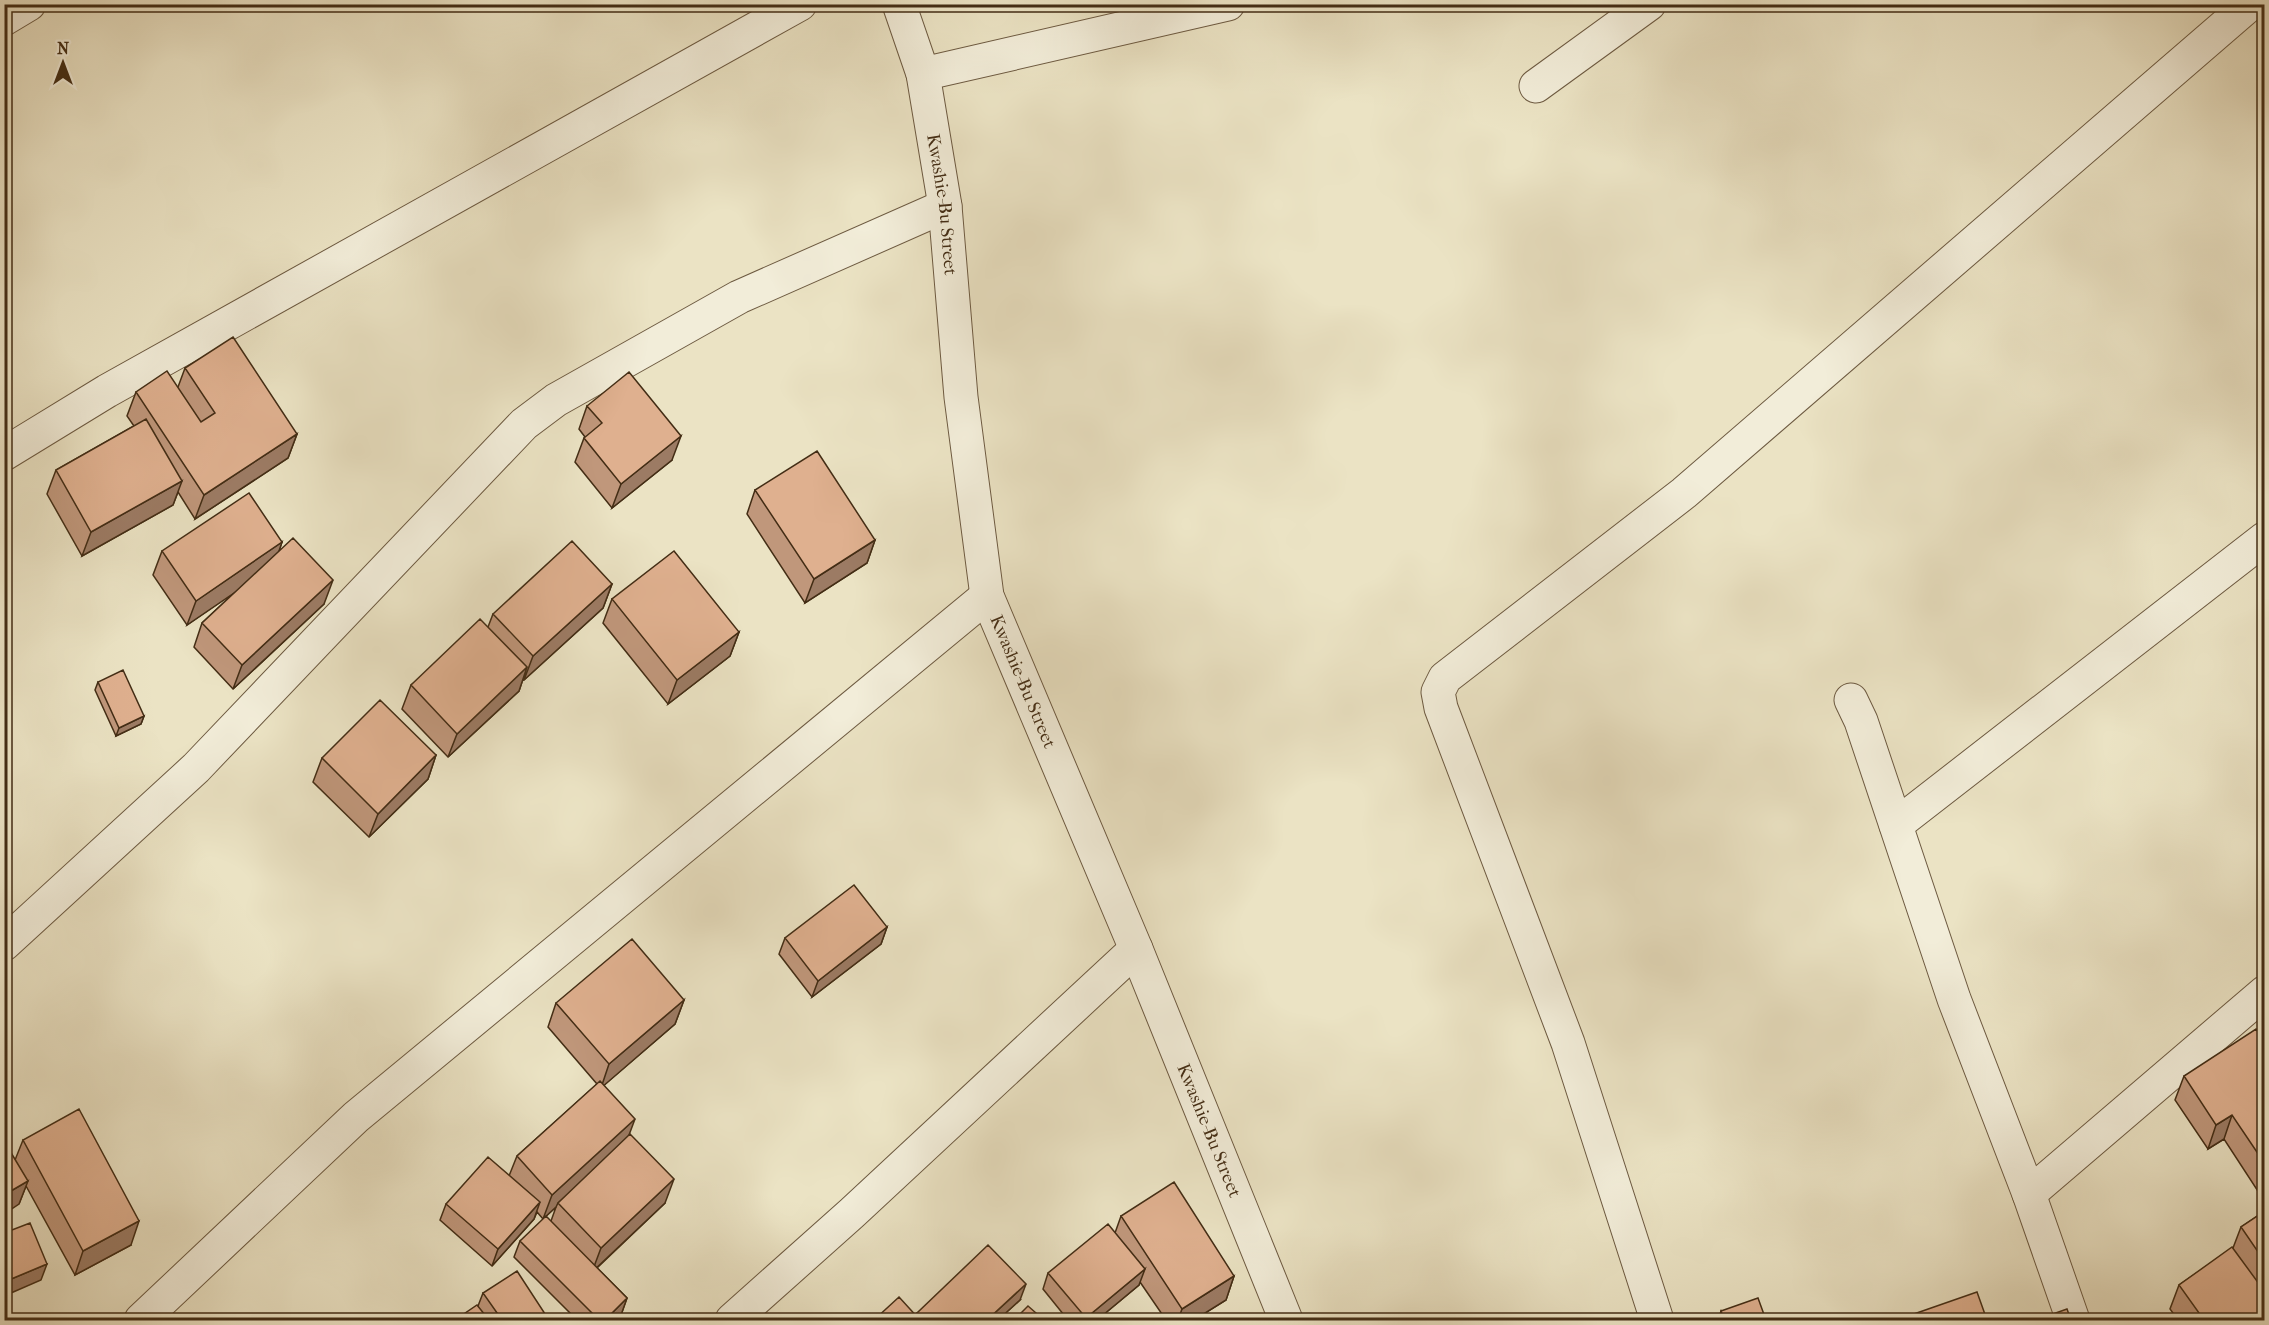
<svg xmlns="http://www.w3.org/2000/svg" width="2269" height="1325" viewBox="0 0 2269 1325" font-family="'IM FELL French Canon',serif">
  <style>
    .lines { fill: none; stroke-linecap: round; stroke-linejoin: round }
    .minor-casing { stroke: #6d5a41; stroke-width: 35 }
    .minor { stroke: #f2edd9; stroke-width: 33 }
    .wall { fill: #c0977b; stroke: #432d15; stroke-width: 1.5 }
    .shaded-wall { fill: #9c7b64; stroke: #432d15; stroke-width: 1.5 }
    .building { fill: #dfb08f; stroke: #432d15; stroke-width: 1.5 }
    .labels { text-anchor: middle; dominant-baseline: central; stroke-width: 4.5; stroke-linejoin: round; paint-order: stroke }
    .street-label { font-size: 18px; fill: #432d15; stroke: #f2edd9 }
  </style>
  <rect width="100%" height="100%" fill="#ebe3c4"/>
  <filter id="stains"><feTurbulence type="fractalNoise" baseFrequency=".00333" numOctaves="4"/><feColorMatrix values="0 0 0 0 .2 0 0 0 0 .09 0 0 0 0 .02 0 0 0 .5 -.17"/></filter>
  <radialGradient id="worn" r=".72"><stop offset=".6" stop-color="#630" stop-opacity="0"/><stop offset="1" stop-color="#630" stop-opacity=".3"/></radialGradient>
  <g class="lines">
    <defs>
      <g id="minor">
        <path id="s1" d="M899,4L923,74L945,206L961,397L987,596L1136,949L1286,1320"/>
        <path d="M4,19L29,4"/>
        <path d="M923,74L1228,4"/>
        <path d="M1536,86L1649,4"/>
        <path d="M4,454L107,391L800,4"/>
        <path d="M1851,700L1861,721L1954,999L2029,1194L2073,1320"/>
        <path d="M1896,825L2264,539"/>
        <path d="M4,944L196,768L524,424L556,400L739,297L945,206"/>
        <path d="M2029,1194L2264,993"/>
        <path d="M141,1320L356,1117L987,596"/>
        <path d="M732,1320L852,1213L1136,949"/>
        <path d="M1657,1320L1568,1043L1441,708L1438,692L1445,678L1684,493L2250,4"/>
      </g>
    </defs>
    <use href="#minor" class="minor-casing"/>
    <use href="#minor" class="minor"/>
  </g>
  <path class="wall" d="M185,368L297,434L288,458L195,519L178,492L173,505L82,556L47,494L56,470L134,426L127,416L136,392L178,387Z
    M587,406L672,460L612,508L575,462L584,438L585,437L579,429Z
    M755,490L875,540L867,563L805,603L747,514Z
    M282,542L279,551L324,604L233,689L194,647L202,623L236,591L187,625L153,575L162,551Z
    M612,584L603,608L524,680L523,679L519,691L448,757L402,709L411,685L488,627L493,614Z
    M612,599L739,632L730,656L668,704L603,623Z
    M98,682L144,716L141,724L116,736L95,690Z
    M436,755L428,779L369,837L313,782L322,758Z
    M887,927L881,944L812,997L779,954L785,938Z
    M684,1000L675,1024L604,1085L665,1203L597,1268L627,1298L621,1315L615,1320H577L514,1257L520,1241L551,1221L556,1207L543,1219L537,1212L534,1219L492,1266L440,1220L446,1204L509,1176L517,1156L597,1084L548,1027L556,1003Z
    M2265,1042V1202L2224,1139L2208,1149L2175,1100L2184,1076Z
    M23,1140L131,1245L75,1275L26,1186L19,1204L15,1160Z
    M2265,1211V1320H2178L2170,1309L2179,1285L2233,1248L2241,1227Z
    M1121,1216L1234,1276L1226,1300L1194,1320H1166L1140,1282L1139,1285L1097,1320H1068L1043,1289L1048,1273L1115,1233Z
    M483,1293L549,1320H455L478,1306Z
    M1020,1300L998,1320H874L916,1316L917,1313Z
    M1721,1311L1724,1320H1718Z"/>
  <path class="shaded-wall" d="M297,434L288,458L195,519L204,495Z
    M681,436L672,460L612,508L621,484Z
    M182,481L173,505L82,556L91,532Z
    M875,540L867,563L805,603L814,579Z
    M282,542L274,566L187,625L196,601Z
    M333,580L324,604L233,689L242,665Z
    M612,584L603,608L524,680L533,656Z
    M739,632L730,656L668,704L677,680Z
    M527,667L519,691L448,757L457,734Z
    M144,716L141,724L116,736L119,728Z
    M436,755L428,779L369,837L378,814Z
    M887,927L881,944L812,997L818,981Z
    M684,1000L675,1024L601,1088L609,1064Z
    M2232,1115L2224,1139L2208,1149L2216,1125Z
    M635,1119L626,1143L558,1203L556,1207L543,1219L552,1195Z
    M674,1179L665,1203L592,1272L601,1248Z
    M28,1181L19,1204L4,1214V1195Z
    M540,1202L534,1219L492,1266L498,1249Z
    M139,1221L131,1245L75,1275L83,1251Z
    M47,1264L41,1280L4,1296V1282Z
    M1145,1269L1139,1285L1097,1320H1085L1086,1318Z
    M1234,1276L1226,1300L1194,1320H1178L1182,1309Z
    M1026,1284L1020,1300L998,1320H987Z
    M627,1298L621,1315L615,1320H605Z"/>
  <path class="building" d="M233,337L297,434L204,495L136,392L167,371L201,422L215,413L185,368Z
    M629,372L681,436L621,484L584,438L602,423L587,406Z
    M146,419L182,481L91,532L56,470Z
    M817,451L875,540L814,579L755,490Z
    M249,493L282,542L196,601L162,551Z
    M293,538L333,580L242,665L202,623Z
    M572,541L612,584L533,656L493,614Z
    M674,551L739,632L677,680L612,599Z
    M480,619L527,667L457,734L411,685Z
    M123,670L144,716L119,728L98,682Z
    M380,700L436,755L378,814L322,758Z
    M854,885L887,927L818,981L785,938Z
    M632,939L684,1000L609,1064L556,1003Z
    M2256,1029L2265,1042V1164L2232,1115L2216,1125L2184,1076Z
    M600,1081L635,1119L552,1195L517,1156Z
    M79,1109L139,1221L83,1251L23,1140Z
    M630,1134L674,1179L601,1248L558,1203Z
    M7,1146L28,1181L4,1195V1147Z
    M488,1157L540,1202L498,1249L446,1204Z
    M1174,1182L1234,1276L1182,1309L1121,1216Z
    M2265,1211V1262L2241,1227Z
    M546,1216L627,1298L605,1320H599L520,1241Z
    M30,1223L47,1264L4,1282V1233Z
    M1108,1224L1145,1269L1086,1318L1048,1273Z
    M988,1245L1026,1284L987,1320H925L917,1313Z
    M2232,1247L2265,1292V1320H2204L2179,1285Z
    M517,1271L549,1320H502L483,1293Z
    M1977,1292L1987,1320H1913L1911,1315Z
    M899,1297L920,1320H874Z
    M1758,1298L1766,1320H1724L1721,1311Z
    M477,1305L489,1320H455Z
    M1028,1306L1044,1320H1014Z
    M2067,1309L2071,1320H2036Z"/>
  <g class="labels">
    <g class="street-label">
      <text stroke="none"><textPath href="#s1" startOffset="206">Kwashie-Bu Street</textPath></text>
      <text stroke="none"><textPath href="#s1" startOffset="693">Kwashie-Bu Street</textPath></text>
      <text stroke="none"><textPath href="#s1" startOffset="1179">Kwashie-Bu Street</textPath></text>
    </g>
  </g>
  <rect width="2269" height="1325" fill="none" stroke="#ebe3c4" stroke-width="24"/>
  <rect x="6" y="6" width="2257" height="1313" fill="none" stroke="#432d15" stroke-width="3"/>
  <rect x="12" y="12" width="2245" height="1301" fill="none" stroke="#432d15" stroke-width="1.5"/>
  <g transform="translate(63 63)" stroke="#f2edd9" stroke-width="4.5" paint-order="stroke">
  <path d="M0-4.5L10 22L0 15L-10 22Z" fill="#432d15"/>
  <text y="-9" font-size="16" font-weight="bold" text-anchor="middle" fill="#432d15">N</text>
  </g>
  <rect width="100%" height="100%" filter="url(#stains)"/>
  <rect width="100%" height="100%" fill="url(#worn)"/>
</svg>
